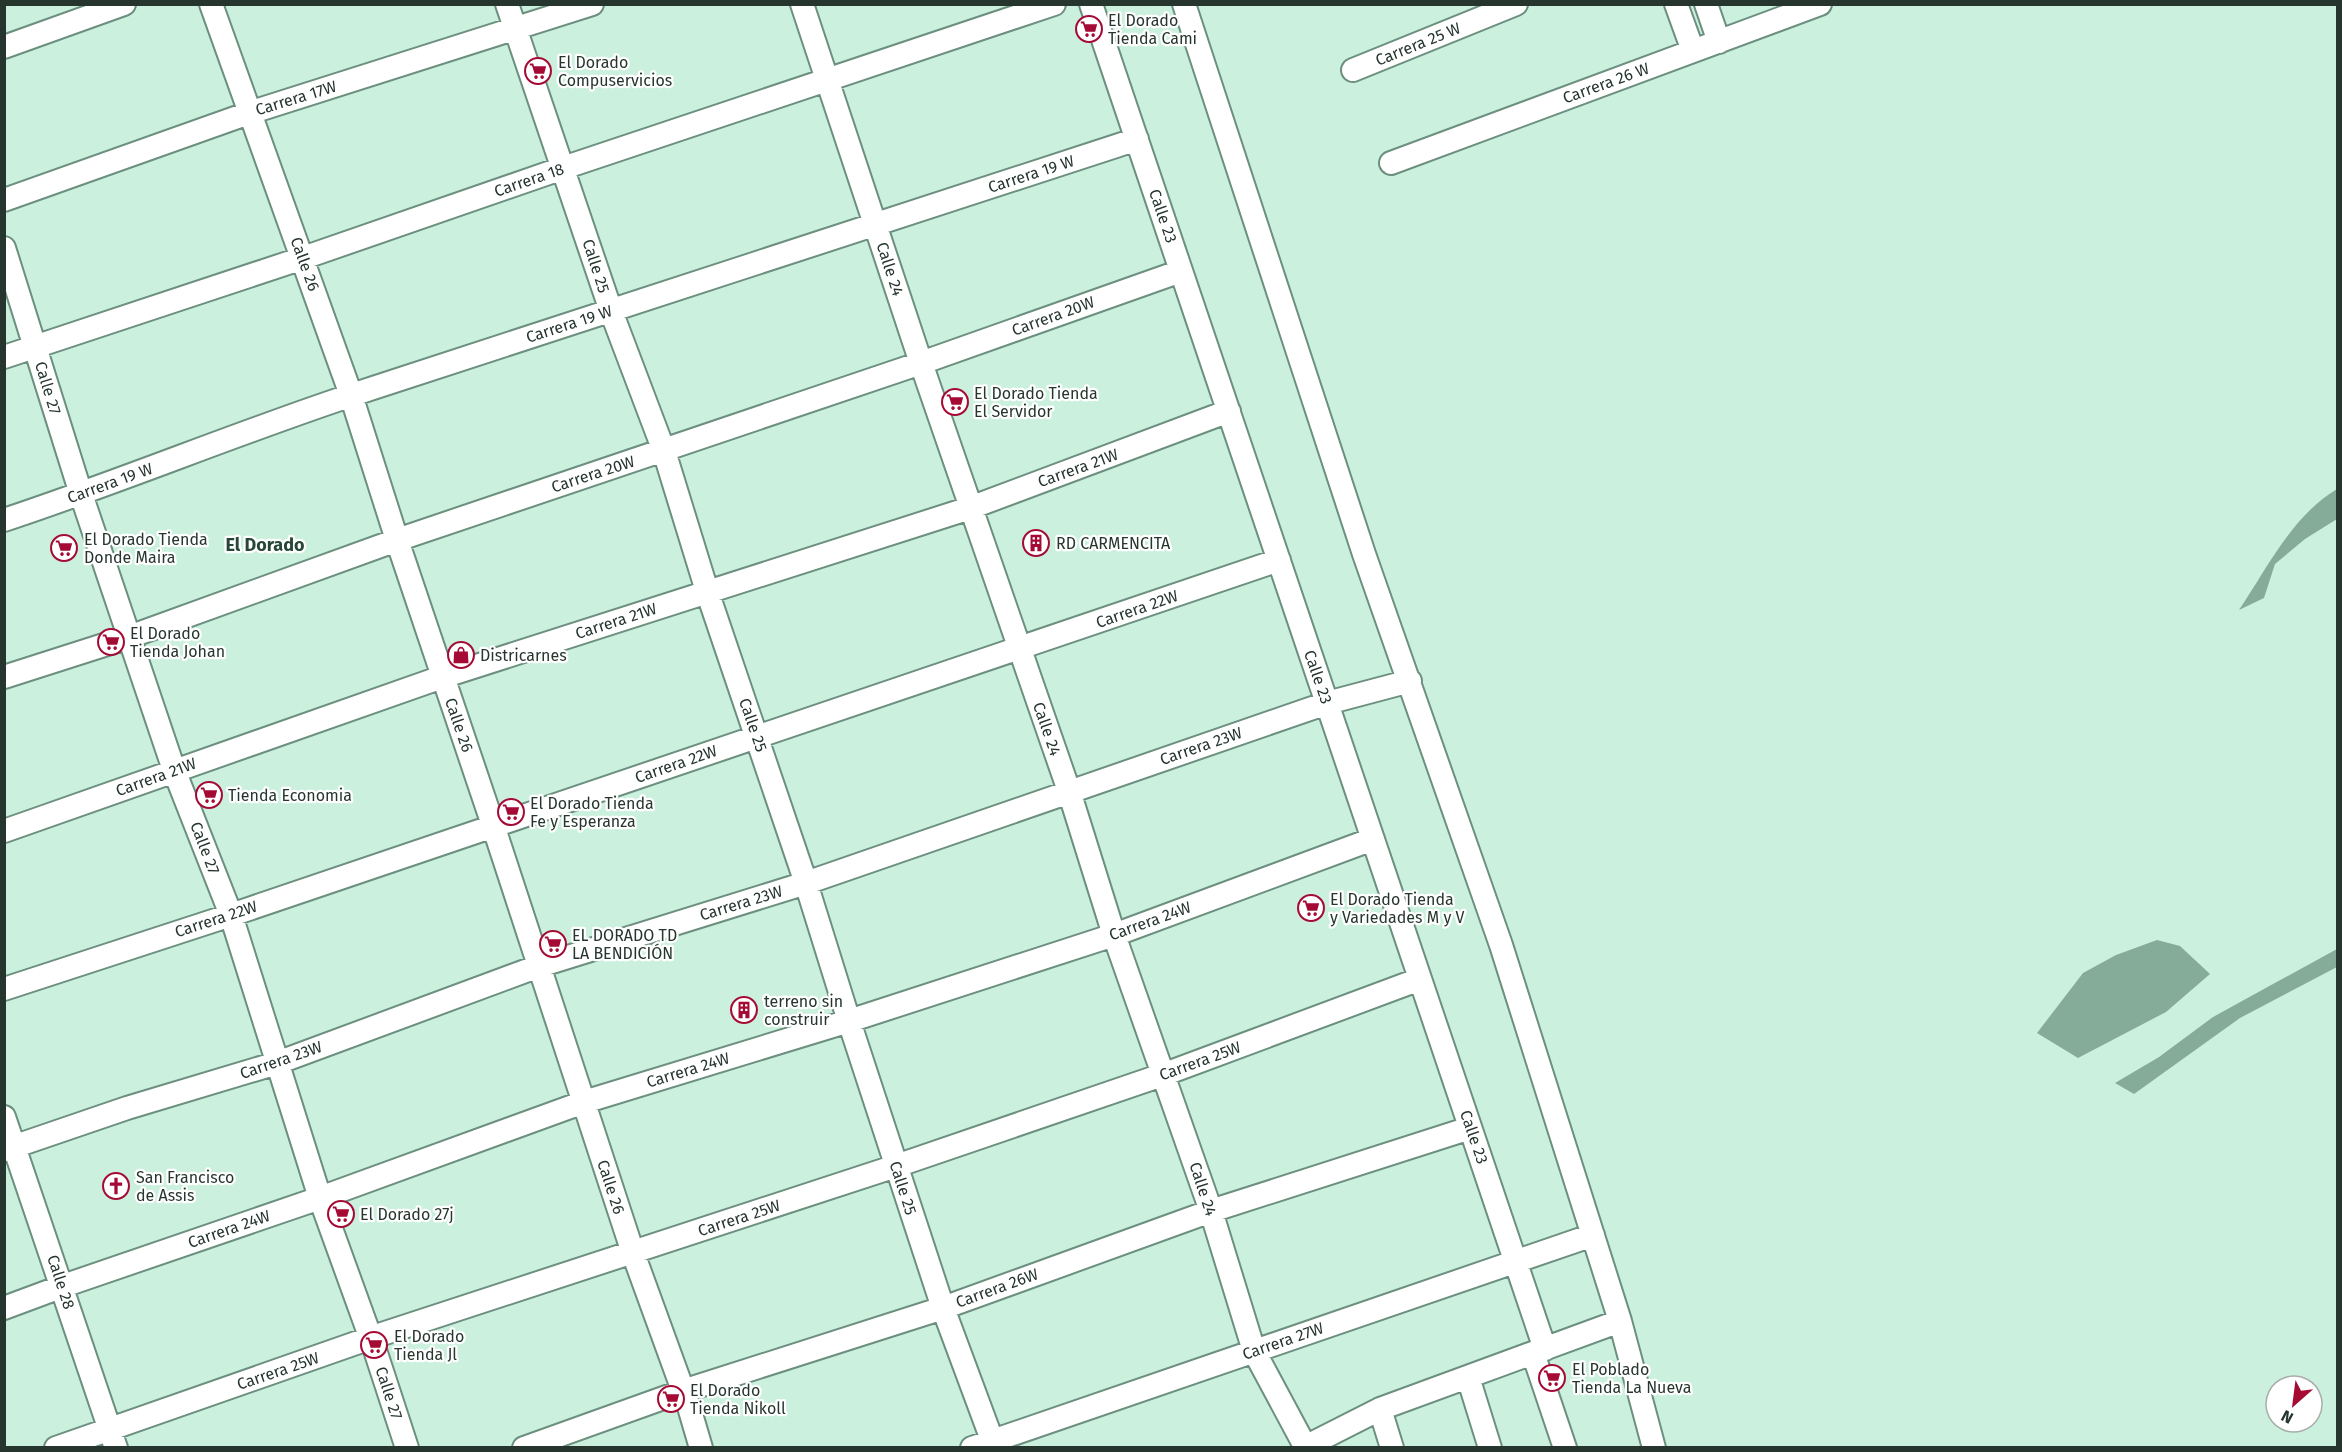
<svg xmlns="http://www.w3.org/2000/svg" width="2342" height="1452" viewBox="0 0 2342 1452" font-family="'Fira Sans',sans-serif">
  <style>
    .water { fill: #84ac99 }
    .lines { fill: none; stroke-linecap: round; stroke-linejoin: round }
    .minor-casing { stroke: #6c8f7f; stroke-width: 26 }
    .minor { stroke: #fff; stroke-width: 22 }
    .labels { text-anchor: middle; dominant-baseline: central; stroke-width: 4.5; stroke-linejoin: round; paint-order: stroke }
    .poi-label { font-size: 16px; fill: #26352e; stroke: #fff; text-anchor: start }
    .street-label { font-size: 16px; fill: #26352e; stroke: #fff }
    .neighbourhood-label { font-size: 18px; font-weight: bold; fill: #264738; stroke: #fff }
  </style>
  <rect width="100%" height="100%" fill="#cbf1de"/>
  <path class="water" d="M2337,489V519L2305,539L2275,564L2264,598L2239,610C2268,567 2292,516 2337,489Z
    M2157,940L2180,946L2210,974L2166,1012L2078,1058L2037,1033L2083,973L2116,955Z
    M2337,949V967L2240,1018L2134,1094L2115,1083L2159,1057L2213,1017Z"/>
  <g class="lines">
    <defs>
      <path id="minor" d="M211,4L351,395L397,540L493,825L633,1253L689,1407L701,1448
        M507,4L611,311L664,451L707,591L806,883L849,1021L943,1308L995,1448
        M802,4L921,363L1069,791L1114,935L1211,1211L1254,1351L1306,1448
        M1091,4L1545,1349
        M1184,4L1364,554L1501,945L1620,1321L1654,1448
        M1676,4L1693,51
        M1706,4L1719,42
        M4,47L124,4
        M1353,70L1516,4
        M1391,163L1820,4
        M4,200L249,113L592,4
        M4,248L81,494L174,770L231,915L320,1198L375,1350L407,1448
        M4,357L303,258L563,168L1054,4
        M4,520C122,481 237,433 355,394C615,307 877,226 1137,139
        M4,677L129,637L397,540L921,363L1181,271
        M4,831L442,677L970,508L1229,411
        M4,989L231,915L1279,560
        M4,1117L116,1448
        M4,1150L127,1108L277,1063L539,966L806,883L1327,703L1410,681
        M4,1308L63,1286L320,1198L584,1102L849,1021L1114,935L1373,839
        M1533,1353L1565,1448
        M1468,1377L1490,1448
        M1380,1409L1392,1448
        M56,1448L379,1335L896,1166L1165,1074L1420,979
        M524,1448L683,1391L943,1308L1211,1211L1470,1128
        M972,1448L1593,1235
        M1303,1448L1380,1409L1620,1321"/>
    </defs>
    <use href="#minor" class="minor-casing"/>
    <use href="#minor" class="minor"/>
  </g>
  <defs>
    <symbol id="supermarket-ring" viewBox="-11 -11 22 22"><circle r="9.5" fill="#fff" stroke="#a50a35" stroke-width="1.5"/><path d="M-6-5.5h2.5l.6 2H6L4.5 2H-2.5L-4.4-4H-6ZM-1.5 3.2a1.3 1.3 0 1 0 .1 0ZM3 3.2a1.3 1.3 0 1 0 .1 0Z" fill="#a50a35"/></symbol>
    <symbol id="building-ring" viewBox="-11 -11 22 22"><circle r="9.5" fill="#fff" stroke="#a50a35" stroke-width="1.5"/><path d="M-4-6H4V6H1V3H-1V6H-4ZM-2.5-4.3h1.7v1.8h-1.7ZM.8-4.3h1.7v1.8H.8ZM-2.5-1h1.7V.8h-1.7ZM.8-1h1.7V.8H.8Z" fill="#a50a35"/></symbol>
    <symbol id="shop-ring" viewBox="-11 -11 22 22"><circle r="9.5" fill="#fff" stroke="#a50a35" stroke-width="1.5"/><path d="M-5-2.5h2.3a2.7 3.5 0 0 1 5.4 0H5L5.5 6h-11ZM-1.5-2.5h3a1.5 2.3 0 0 0-3 0Z" fill="#a50a35"/></symbol>
    <symbol id="church-ring" viewBox="-11 -11 22 22"><circle r="9.5" fill="#fff" stroke="#a50a35" stroke-width="1.5"/><path d="M-1.2-6h2.4v3.5h3.3v2.4h-3.3V6h-2.4V-.1h-3.3v-2.4h3.3Z" fill="#a50a35"/></symbol>
  </defs>
  <g fill-rule="evenodd">
    <use href="#supermarket-ring" x="1074" y="14" width="30" height="30"/>
    <use href="#supermarket-ring" x="523" y="56" width="30" height="30"/>
    <use href="#supermarket-ring" x="940" y="387" width="30" height="30"/>
    <use href="#building-ring" x="1021" y="528" width="30" height="30"/>
    <use href="#supermarket-ring" x="49" y="533" width="30" height="30"/>
    <use href="#supermarket-ring" x="96" y="627" width="30" height="30"/>
    <use href="#shop-ring" x="446" y="640" width="30" height="30"/>
    <use href="#supermarket-ring" x="194" y="780" width="30" height="30"/>
    <use href="#supermarket-ring" x="496" y="797" width="30" height="30"/>
    <use href="#supermarket-ring" x="1296" y="893" width="30" height="30"/>
    <use href="#supermarket-ring" x="538" y="929" width="30" height="30"/>
    <use href="#building-ring" x="729" y="995" width="30" height="30"/>
    <use href="#church-ring" x="101" y="1171" width="30" height="30"/>
    <use href="#supermarket-ring" x="326" y="1199" width="30" height="30"/>
    <use href="#supermarket-ring" x="359" y="1330" width="30" height="30"/>
    <use href="#supermarket-ring" x="1537" y="1363" width="30" height="30"/>
    <use href="#supermarket-ring" x="656" y="1384" width="30" height="30"/>
  </g>
  <g class="labels">
    <g class="poi-label">
      <text x="1108" y="20">El Dorado<tspan x="1108" dy="18">Tienda Cami</tspan></text>
      <text x="558" y="62">El Dorado<tspan x="558" dy="18">Compuservicios</tspan></text>
      <text x="974" y="393">El Dorado Tienda<tspan x="974" dy="18">El Servidor</tspan></text>
      <text x="84" y="539">El Dorado Tienda<tspan x="84" dy="18">Donde Maira</tspan></text>
      <text x="1056" y="543">RD CARMENCITA</text>
      <text x="130" y="633">El Dorado<tspan x="130" dy="18">Tienda Johan</tspan></text>
      <text x="480" y="655">Districarnes</text>
      <text x="228" y="795">Tienda Economia</text>
      <text x="530" y="803">El Dorado Tienda<tspan x="530" dy="18">Fe y Esperanza</tspan></text>
      <text x="1330" y="899">El Dorado Tienda<tspan x="1330" dy="18">y Variedades M y V</tspan></text>
      <text x="572" y="935">EL DORADO TD<tspan x="572" dy="18">LA BENDICIÓN</tspan></text>
      <text x="764" y="1001">terreno sin<tspan x="764" dy="18">construir</tspan></text>
      <text x="136" y="1177">San Francisco<tspan x="136" dy="18">de Assis</tspan></text>
      <text x="360" y="1214">El Dorado 27j</text>
      <text x="394" y="1336">El Dorado<tspan x="394" dy="18">Tienda Jl</tspan></text>
      <text x="1572" y="1369">El Poblado<tspan x="1572" dy="18">Tienda La Nueva</tspan></text>
      <text x="690" y="1390">El Dorado<tspan x="690" dy="18">Tienda Nikoll</tspan></text>
    </g>
    <g class="street-label">
      <text transform="translate(1418 44) rotate(-22)">Carrera 25 W</text>
      <text transform="translate(1606 83) rotate(-20)">Carrera 26 W</text>
      <text transform="translate(296 98) rotate(-17)">Carrera 17W</text>
      <text transform="translate(1031 174) rotate(-18)">Carrera 19 W</text>
      <text transform="translate(529 180) rotate(-19)">Carrera 18</text>
      <text transform="translate(1163 216) rotate(71)">Calle 23</text>
      <text transform="translate(305 264) rotate(70)">Calle 26</text>
      <text transform="translate(596 266) rotate(72)">Calle 25</text>
      <text transform="translate(890 269) rotate(72)">Calle 24</text>
      <text transform="translate(1053 316) rotate(-20)">Carrera 20W</text>
      <text transform="translate(569 324) rotate(-18)">Carrera 19 W</text>
      <text transform="translate(48 388) rotate(73)">Calle 27</text>
      <text transform="translate(1078 468) rotate(-20)">Carrera 21W</text>
      <text transform="translate(593 474) rotate(-18)">Carrera 20W</text>
      <text transform="translate(110 483) rotate(-20)">Carrera 19 W</text>
      <text transform="translate(1137 609) rotate(-19)">Carrera 22W</text>
      <text transform="translate(616 621) rotate(-18)">Carrera 21W</text>
      <text transform="translate(1318 677) rotate(71)">Calle 23</text>
      <text transform="translate(459 725) rotate(71)">Calle 26</text>
      <text transform="translate(753 725) rotate(71)">Calle 25</text>
      <text transform="translate(1047 729) rotate(71)">Calle 24</text>
      <text transform="translate(1201 746) rotate(-19)">Carrera 23W</text>
      <text transform="translate(676 764) rotate(-19)">Carrera 22W</text>
      <text transform="translate(156 777) rotate(-20)">Carrera 21W</text>
      <text transform="translate(205 848) rotate(69)">Calle 27</text>
      <text transform="translate(741 903) rotate(-17)">Carrera 23W</text>
      <text transform="translate(216 919) rotate(-18)">Carrera 22W</text>
      <text transform="translate(1150 921) rotate(-20)">Carrera 24W</text>
      <text transform="translate(281 1060) rotate(-19)">Carrera 23W</text>
      <text transform="translate(1200 1061) rotate(-20)">Carrera 25W</text>
      <text transform="translate(688 1070) rotate(-17)">Carrera 24W</text>
      <text transform="translate(1474 1137) rotate(71)">Calle 23</text>
      <text transform="translate(611 1187) rotate(72)">Calle 26</text>
      <text transform="translate(903 1188) rotate(72)">Calle 25</text>
      <text transform="translate(1203 1189) rotate(72)">Calle 24</text>
      <text transform="translate(739 1218) rotate(-18)">Carrera 25W</text>
      <text transform="translate(229 1229) rotate(-19)">Carrera 24W</text>
      <text transform="translate(61 1282) rotate(72)">Calle 28</text>
      <text transform="translate(997 1288) rotate(-20)">Carrera 26W</text>
      <text transform="translate(1283 1341) rotate(-19)">Carrera 27W</text>
      <text transform="translate(278 1371) rotate(-19)">Carrera 25W</text>
      <text transform="translate(389 1393) rotate(72)">Calle 27</text>
    </g>
    <g class="neighbourhood-label">
      <text x="265" y="545">El Dorado</text>
    </g>
  </g>
  <rect width="2342" height="1452" fill="none" stroke="#26352e" stroke-width="12"/>
  <g transform="translate(2294 1404) rotate(208)"><circle r="28" fill="#ffffff" stroke="#a8aeab" stroke-width="1.5"/>
  <path d="M0-4.5L10 22L0 15L-10 22Z" fill="#a50a35"/>
  <text y="-9" font-size="16" font-weight="bold" text-anchor="middle" fill="#26352e">N</text>
  </g>
</svg>
